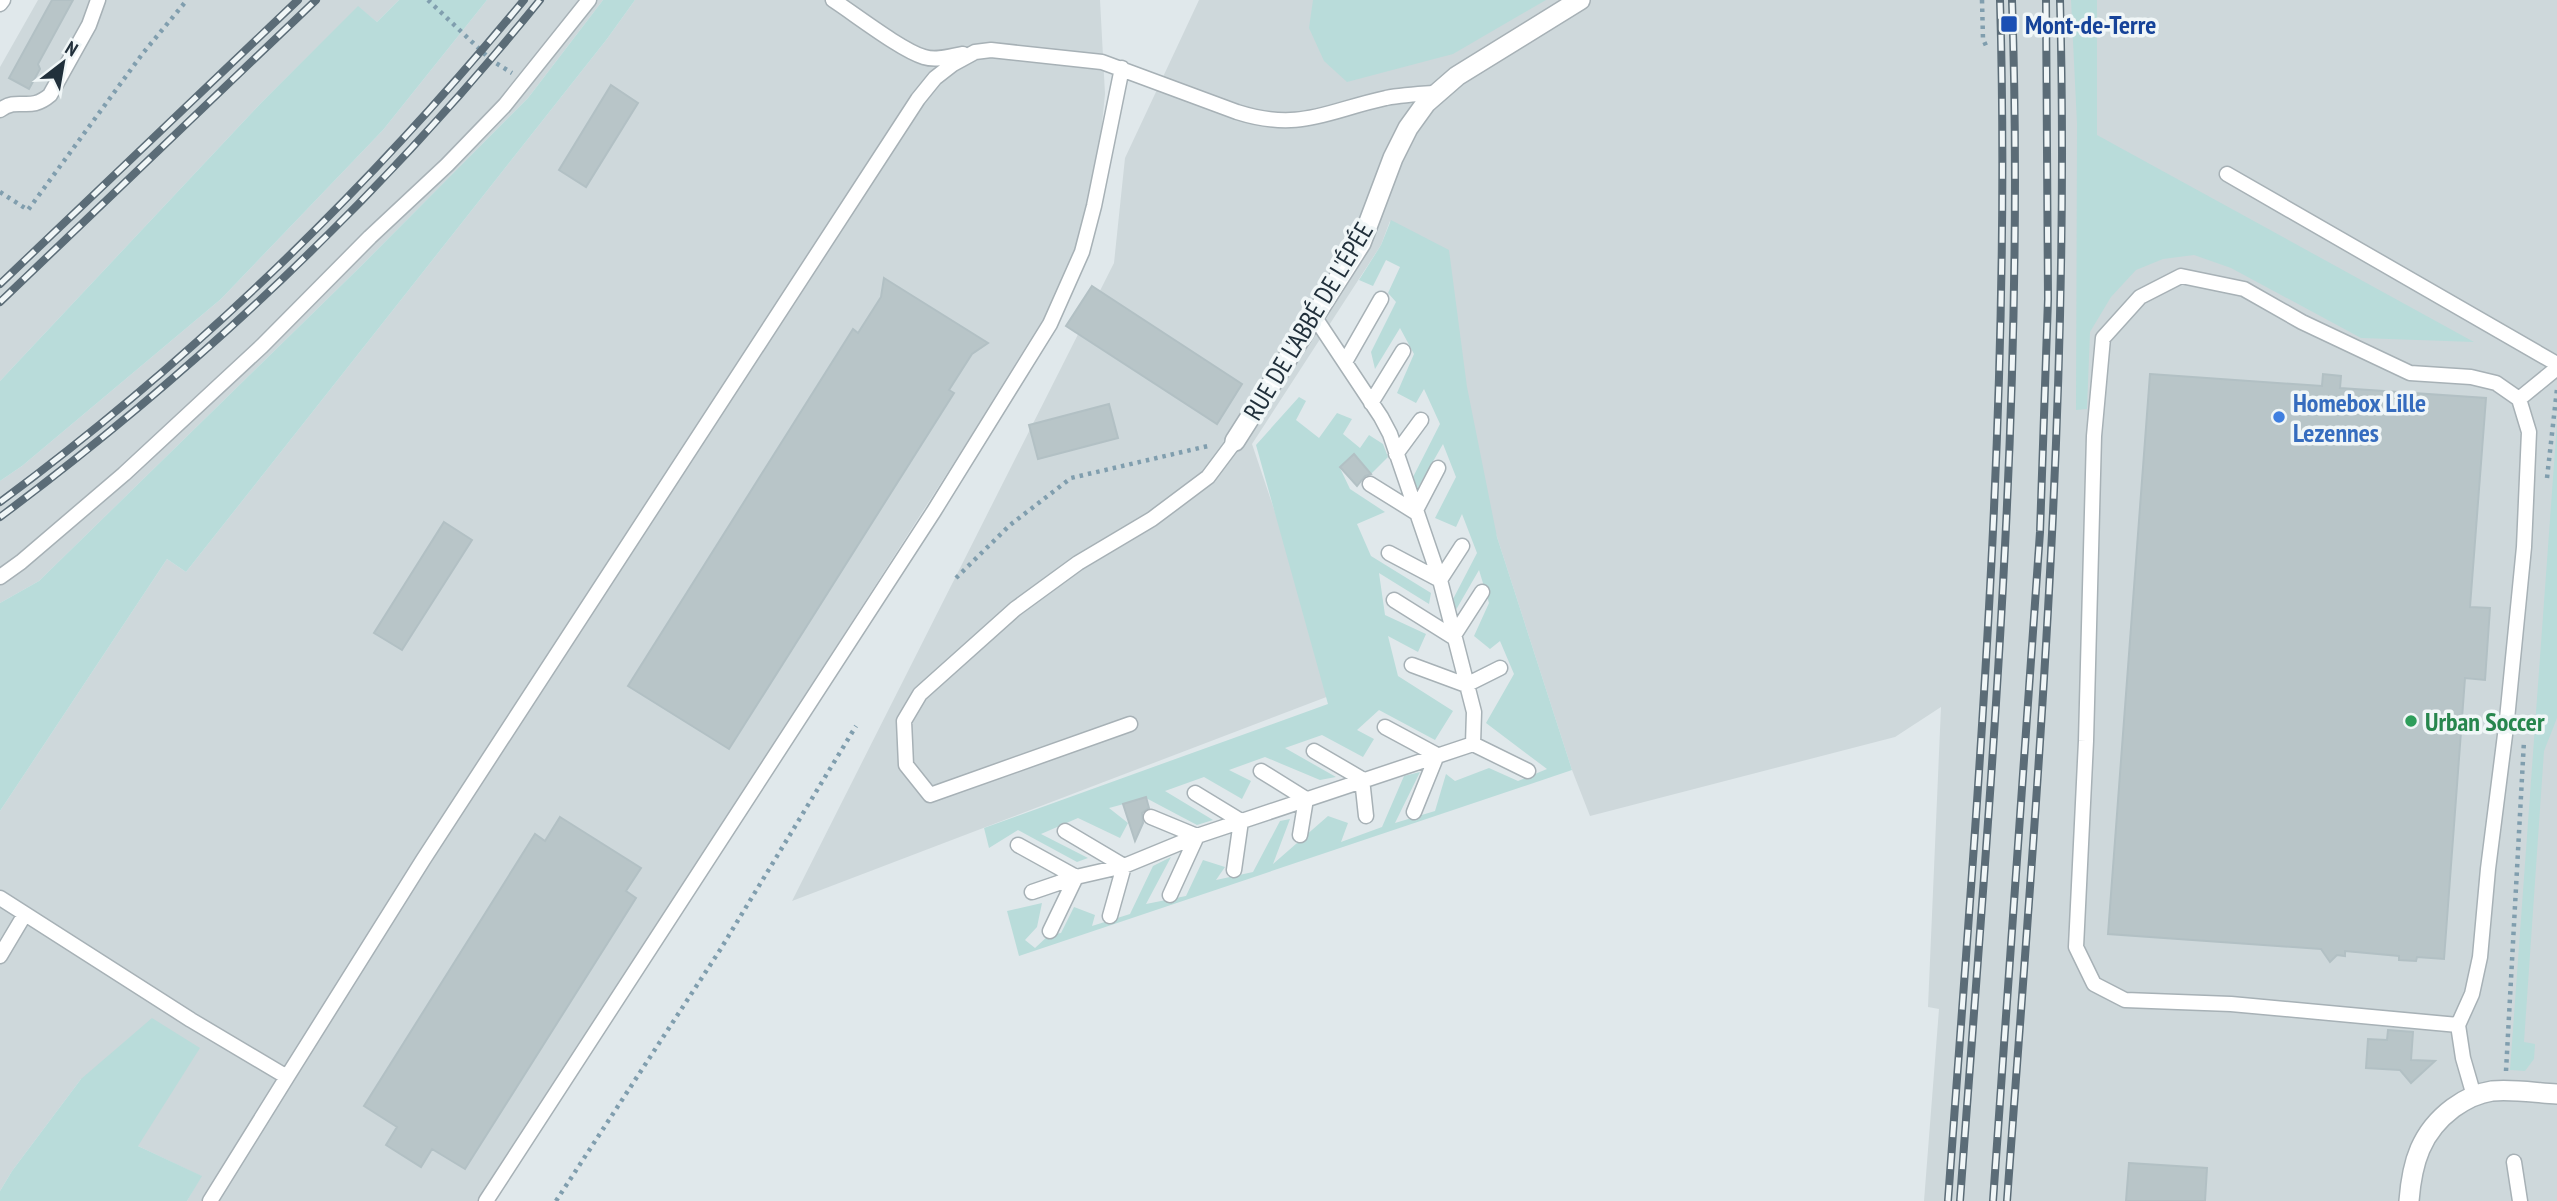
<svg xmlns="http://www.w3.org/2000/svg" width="2557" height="1201" viewBox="0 0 2557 1201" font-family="'PT Sans Narrow',sans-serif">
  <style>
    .built { fill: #ced8db }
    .green { fill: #b9dcda }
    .building { fill: #b8c5c8; stroke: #b2c0c4; stroke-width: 2 }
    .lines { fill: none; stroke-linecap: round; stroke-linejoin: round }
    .service-casing { stroke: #a7b1b6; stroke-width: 17 }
    .minor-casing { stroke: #a7b1b6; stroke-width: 22 }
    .path { stroke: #809eae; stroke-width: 4.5; stroke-dasharray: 3.5 5; stroke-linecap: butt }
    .service { stroke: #fff; stroke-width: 14 }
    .minor { stroke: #fff; stroke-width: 19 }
    .rail-casing { stroke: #5b6c77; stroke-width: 8 }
    .rail { stroke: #f0f6f7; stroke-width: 5; stroke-dasharray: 16; stroke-linecap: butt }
    .transit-dot { fill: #1a4fb4; stroke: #f0f6f7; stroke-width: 2.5 }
    .shop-dot { fill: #3f7fe0; stroke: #f0f6f7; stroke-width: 2.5 }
    .leisure-dot { fill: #2e9e5b; stroke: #f0f6f7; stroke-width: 2.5 }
    .labels { text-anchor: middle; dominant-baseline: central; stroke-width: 7; stroke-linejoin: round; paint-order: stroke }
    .transit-label { font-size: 26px; font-weight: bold; fill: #164399; stroke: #f0f6f7; text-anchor: start }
    .street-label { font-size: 26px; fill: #21303b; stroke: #f0f6f7 }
    .shop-label { font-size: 26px; font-weight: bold; fill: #366cbe; stroke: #f0f6f7; text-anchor: start }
    .leisure-label { font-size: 26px; font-weight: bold; fill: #27864d; stroke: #f0f6f7; text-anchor: start }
  </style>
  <rect width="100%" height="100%" fill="#e0e8eb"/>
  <path class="built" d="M38,0H399L377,22L358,7L261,103L0,381V67Z
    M487,0H603L528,98L360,267L39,581L0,603V481L22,466L221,299L383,130Z
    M635,0H1100L1105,94L1100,143L1082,235L1044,322L481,1201H187L201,1176L138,1146L81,1079L12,1171L0,1191V811L167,559L186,572L607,39Z
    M1199,0H2557V1201H1924L1939,1009L1928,1007L1941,707L1895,737L1590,816L1572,770L1497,537L1390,221L1381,245L1252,444L1301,589L1329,696L792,901L1114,263L1125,158Z"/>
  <path class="green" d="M399,0H487L383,130L221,299L22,466L0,481V381L261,103L358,6L377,22Z
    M603,0H635L607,39L186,572L167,559L0,811V603L39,581L360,267L528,98Z
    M1313,0H1546L1453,54L1347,82L1324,61L1309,28Z
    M2071,0H2097V135L2474,342L2361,338L2231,268L2194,255L2163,259L2136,270L2111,297L2090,332L2087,409L2076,410L2077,124Z
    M1391,220L1449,250L1467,387L1497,537L1572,770L1019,956L1007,911L1042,903L1037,927L1025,940L1035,948L1049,935L1061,933L1074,907L1095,915L1092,926L1130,914L1153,866L1171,857L1146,904L1186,896L1203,860L1225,867L1216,880L1253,872L1280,821L1290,819L1273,864L1328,816L1348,823L1341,842L1382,827L1404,776L1420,772L1395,823L1435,811L1446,774L1455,781L1489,768L1518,781L1547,769L1486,723L1514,674L1500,641L1490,649L1474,636L1489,603L1479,570L1453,615L1451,603L1477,553L1462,514L1456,527L1435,518L1456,477L1443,444L1415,493L1412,479L1440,424L1424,389L1416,403L1397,393L1414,354L1400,328L1375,369L1371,352L1396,302L1388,293L1400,267L1386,260L1373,286L1359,280L1381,245Z
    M1299,397L1306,401L1296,420L1319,438L1337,413L1352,419L1343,434L1360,448L1369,435L1383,444L1388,457L1371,474L1355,455L1340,468L1350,489L1385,512L1357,524L1371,556L1431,593L1429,604L1379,573L1385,615L1426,634L1418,652L1388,636L1398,676L1453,711L1435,740L1379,710L1357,730L1374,739L1363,757L1322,735L1285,748L1336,777L1320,780L1265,757L1229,770L1251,781L1242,799L1204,777L1165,791L1213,820L1197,825L1146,798L1109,808L1128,823L1120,838L1078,818L1041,834L1088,858L1077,862L1018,830L989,848L984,828L1328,704L1256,445Z
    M2557,423V718L2544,751L2524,1042L2535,1044L2534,1059L2525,1071L2510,1070Z
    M152,1018L200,1048L138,1146L202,1176L187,1201H0V1191L12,1171L81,1079Z"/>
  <path class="building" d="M52,0H73L38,64L40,69L29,89L9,78Z
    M611,85L638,103L586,187L559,170Z
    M884,278L988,343L972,354L949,390L954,393L729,749L628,686L853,329L858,333L881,297Z
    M1092,286L1242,384L1217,424L1066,326Z
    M2150,374L2322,386L2323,374L2341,376L2340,388L2486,398L2470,607L2490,608L2485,680L2465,678L2444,959L2417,957L2416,961L2399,960V956L2345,951V956L2337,955L2330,962L2321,949L2108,934Z
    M1109,404L1118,438L1038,459L1029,425Z
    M1354,454L1371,474L1365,476L1357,486L1340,467Z
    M444,522L472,540L402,650L374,633Z
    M1146,797L1149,808L1142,813L1143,823L1135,841L1123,804Z
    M560,817L641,868L626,891L636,898L465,1169L432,1149L421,1167L386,1145L397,1127L364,1106L535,834L545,841Z
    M2388,1030L2413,1032L2411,1060L2435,1061L2411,1083L2400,1070L2366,1068L2368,1039L2387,1040Z
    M2129,1163L2207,1168L2205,1201H2126Z"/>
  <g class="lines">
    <defs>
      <path id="service" d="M833,0C856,15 901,50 924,57C937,61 951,56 963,54
        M0,4L3,0
        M0,110C19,96 29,113 50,95L89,25L98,0
        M2227,174L2557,364
        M1345,362L1381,299
        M2519,399L2557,368
        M1371,403L1403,351
        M1396,454L1421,420
        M1370,484L1415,512L1438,468
        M1389,553L1440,580L1462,546
        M0,577L21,562L124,474L262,346L370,237L447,165L505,105L589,0
        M1394,600L1453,637L1482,592
        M1412,665L1466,685L1500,668
        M1130,724L930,795L906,765L904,721L920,694L1015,609L1078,563L1152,519L1208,477L1235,441
        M1385,727L1437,755L1414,812
        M1473,744L1528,771
        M1314,751L1362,779L1366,816
        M1261,771L1306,799L1300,835
        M1195,793L1241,821L1234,870
        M1151,817L1197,836L1170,895
        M1065,831L1124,866L1110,916
        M1018,845L1076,877L1050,931
        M1032,892L1076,877L1124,866L1197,836L1473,744L1474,712L1440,580L1390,434L1381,417L1314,316
        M0,898L191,1020L287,1077L423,860L918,99L935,78L953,64L975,52L991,50L1102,62L1237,112C1300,132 1326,111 1386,98C1402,95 1419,94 1435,93
        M0,956L25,914
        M2458,1025L2472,994L2480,957L2488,869L2507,719L2524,547L2529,432L2519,399L2496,383L2471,377L2410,373L2302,322L2244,289L2181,276L2140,297L2103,338L2094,436L2086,741L2076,947L2094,984L2125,1000L2231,1004L2458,1025L2463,1058L2474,1096
        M2514,1162L2520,1201
        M210,1201L287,1077
        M486,1201L934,511L1050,324L1082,252L1094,206L1122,68"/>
      <path id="minor" d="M1235,441L1361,243L1393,158L1408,128L1426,103L1457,76L1580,0
        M2409,1201C2412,1162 2421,1132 2453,1108C2464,1100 2479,1093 2492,1091C2514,1089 2536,1093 2557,1094"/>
    </defs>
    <use href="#service" class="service-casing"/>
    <use href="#minor" class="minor-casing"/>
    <path class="path" d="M428,0L491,60L512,73
      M1982,0L1983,39L1987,48
      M0,192L28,210L143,53L187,0
      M2547,478L2557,389
      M956,578L1010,525L1071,478L1208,446
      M2506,1071L2524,741
      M556,1201L720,950L856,726"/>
    <use href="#service" class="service"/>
    <use href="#minor" class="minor"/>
    <defs>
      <path id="rail" d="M0,284L298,0
        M0,302L316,0
        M0,502C196,357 369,188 524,0
        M0,517C201,367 382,195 540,0
        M1948,1201C1977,801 2012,401 2000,0
        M1960,1201C1989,801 2026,401 2012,0
        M1993,1201L2040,532L2048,299L2046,0
        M2007,1201C2036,801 2071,401 2060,0"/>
    </defs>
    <use href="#rail" class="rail-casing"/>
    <use href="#rail" class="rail"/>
  </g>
  <rect class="transit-dot" x="2000" y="15" width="18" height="18" rx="3.5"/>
  <circle class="shop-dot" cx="2279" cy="417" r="7"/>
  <circle class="leisure-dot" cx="2411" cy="721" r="7"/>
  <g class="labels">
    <g class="transit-label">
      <text x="2025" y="24">Mont-de-Terre</text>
    </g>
    <g class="street-label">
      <text transform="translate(1308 321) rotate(-59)">RUE DE L'ABBÉ DE L'ÉPÉE</text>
    </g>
    <g class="shop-label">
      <text x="2293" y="402">Homebox Lille<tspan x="2293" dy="30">Lezennes</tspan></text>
    </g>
    <g class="leisure-label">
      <text x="2425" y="721">Urban Soccer</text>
    </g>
  </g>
  <g transform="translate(63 63) rotate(31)" stroke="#f0f6f7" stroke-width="5" paint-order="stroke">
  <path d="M0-5L12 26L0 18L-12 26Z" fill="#21303b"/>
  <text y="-10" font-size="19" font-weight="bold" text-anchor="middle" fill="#21303b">N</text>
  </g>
</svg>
